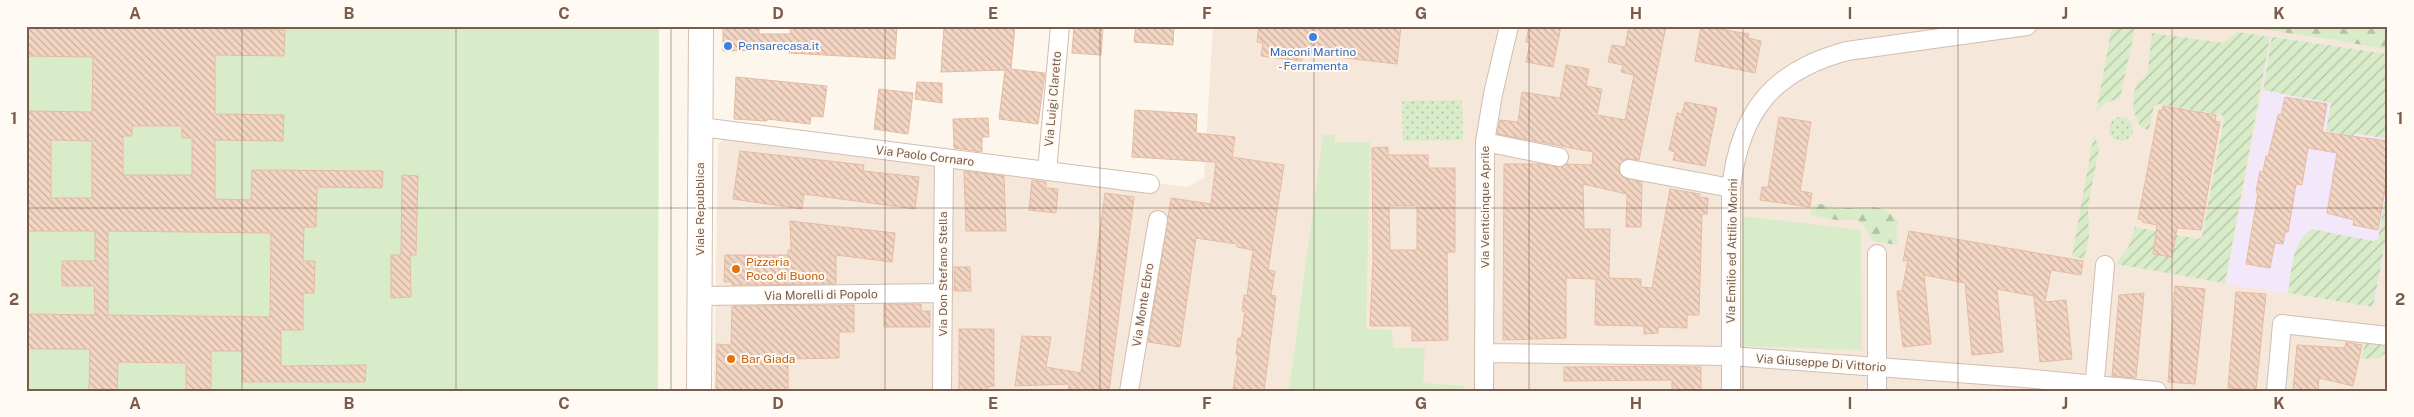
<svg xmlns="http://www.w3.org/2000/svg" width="2414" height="417" viewBox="0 0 2414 417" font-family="'Public Sans',sans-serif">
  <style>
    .residential { fill: #f5e8da }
    .education { fill: #f3e8fa }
    .grass { fill: url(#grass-dots) }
    .forest { fill: url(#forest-firs) }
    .park { fill: #d8ecc9 }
    .garden { fill: url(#garden-furrows) }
    .building { fill: url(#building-back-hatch); stroke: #e6bba3; fill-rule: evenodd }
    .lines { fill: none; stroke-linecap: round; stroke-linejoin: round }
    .minor-casing { stroke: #d1beb0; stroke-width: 20 }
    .secondary-casing { stroke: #d6c0b0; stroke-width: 26 }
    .minor { stroke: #fff; stroke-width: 18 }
    .secondary { stroke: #fff; stroke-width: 24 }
    .grid { fill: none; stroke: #7a5c4d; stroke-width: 1; stroke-opacity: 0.55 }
    .shop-dot { fill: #3f7fe0; stroke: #fffaf3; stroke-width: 2 }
    .food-dot { fill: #e8710a; stroke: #fffaf3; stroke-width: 2 }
    .labels { text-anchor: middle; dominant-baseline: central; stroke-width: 4; stroke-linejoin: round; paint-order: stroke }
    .shop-label { font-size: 12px; fill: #366cbe; stroke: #fffaf3; text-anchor: start }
    .street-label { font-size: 12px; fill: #7a5c4d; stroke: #fffaf3 }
    .food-label { font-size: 12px; fill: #c56008; stroke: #fffaf3; text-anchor: start }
    .neatline { fill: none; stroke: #7a5c4d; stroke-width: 2 }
    .grid-label { font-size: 16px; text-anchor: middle; font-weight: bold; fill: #7a5c4d }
  </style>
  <defs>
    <pattern id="grass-dots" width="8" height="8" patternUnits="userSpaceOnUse" patternTransform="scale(1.25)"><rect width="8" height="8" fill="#d8ecc9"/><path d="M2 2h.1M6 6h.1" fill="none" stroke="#b4c2a5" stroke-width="1.8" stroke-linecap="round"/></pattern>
    <pattern id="forest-firs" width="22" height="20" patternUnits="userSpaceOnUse" patternTransform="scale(1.25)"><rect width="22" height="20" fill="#d8ecc9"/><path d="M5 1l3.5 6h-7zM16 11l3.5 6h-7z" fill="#b4c2a5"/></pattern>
    <pattern id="garden-furrows" width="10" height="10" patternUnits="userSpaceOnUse" patternTransform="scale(1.25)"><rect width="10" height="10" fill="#d8ecc9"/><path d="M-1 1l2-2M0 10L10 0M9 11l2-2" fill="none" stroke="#b4c2a5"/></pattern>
    <pattern id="building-back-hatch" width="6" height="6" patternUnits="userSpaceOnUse" patternTransform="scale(1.25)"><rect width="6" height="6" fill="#f3d5c3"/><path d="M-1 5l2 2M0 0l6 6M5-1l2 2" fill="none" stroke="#cab0a1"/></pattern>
  </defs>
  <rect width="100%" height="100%" fill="#fdf6ec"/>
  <path class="residential" d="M1213,26H2388V391H714L718,144L736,128L1187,187L1204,178Z"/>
  <path class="education" d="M2272,36L2388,54V231L2374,307L2226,284Z"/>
  <path class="grass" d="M1462,100L1463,140L1403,141L1402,101Z
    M2109 129a12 12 0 1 1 24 0a12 12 0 1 1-24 0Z"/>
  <path class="forest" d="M2240,26H2388V50L2337,40Z
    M1818,204C1826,204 1830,207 1838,208C1859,210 1882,199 1898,222L1896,233L1898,245L1873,241L1864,226L1858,220H1836L1812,215L1810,207Z"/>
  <path class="park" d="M26,26H659L658,391H26Z
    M1323,135H1335V142H1370L1366,329L1392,330L1393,348H1425L1423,383L1464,386V391H1289Z
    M1742,216L1861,230L1862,350L1741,346Z"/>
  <path class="garden" d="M2112,26L2135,29L2120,98L2105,103L2096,113Z
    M2237,32L2270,37L2225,283L2116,264L2128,248L2135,227L2198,239L2202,237L2224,118L2222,115L2159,104L2154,106L2149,130L2141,128L2133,110L2134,93L2137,83L2145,77L2148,69L2152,33L2223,43Z
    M2272,37L2388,54V139L2355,133L2354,136L2326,131L2331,103L2263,90Z
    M2094,134L2099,149L2088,206L2089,238L2084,259L2072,256Z
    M2388,183V228L2373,307L2288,293C2292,269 2291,245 2311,229L2373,241L2378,239Z
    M2366,342L2388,345V351L2377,359L2361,358Z"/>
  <path class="building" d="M92,26H123V29L214,26V29L285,30L284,56L215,55V114L284,115L283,141L215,140V199L251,200L252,170L383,171L382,188L317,187L316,227H304L303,261H315L314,293H303V330H281V366L366,365L365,382H242L243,351H211V391H186V363L118,362L117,391H89L90,349H26V314L95,315L94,286H62V261H95V231H26V111L92,112L93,57L26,56V27ZM132,126H182V138H192V175H123V136H132ZM51,140L92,141V198H51ZM108,231L271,233L270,317L108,315Z
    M723,26H759V34H790L791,26H897L895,59L789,53L790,50L723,51Z
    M944,26H1015L1011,69L1045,73L1038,124L999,119L1005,70L941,72Z
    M1074,26H1103L1101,55L1072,53Z
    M1136,26H1174L1173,45L1134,42Z
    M1259,26H1401L1397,64L1303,53L1302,61L1261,56L1263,43L1257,42Z
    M1529,26H1561L1553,67L1526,62L1530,43L1526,42Z
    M1629,26H1666L1639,160L1625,159L1619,168L1622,177L1642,182L1641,227H1626L1627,194L1583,184L1584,229H1610L1609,278L1641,279V287L1652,288L1670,189L1700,194L1699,197L1708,198L1707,214H1702L1699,315H1687V328L1658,327V333L1644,334V326L1595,325L1596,279L1566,278V338L1503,340L1504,164H1542L1557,167L1566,164L1592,165L1593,152L1497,134L1500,120L1518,122L1522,92L1560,98L1566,65L1589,69L1586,86L1602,89L1597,115L1625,120L1634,75L1621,72L1623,65L1608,62L1612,45L1625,47Z
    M1701,26L1749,34L1748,38L1761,41L1755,73L1695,61Z
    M736,77L827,86L823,117L811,116L810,124L767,119V121L734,119Z
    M917,82L942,83V103L915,99Z
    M879,89L913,93L908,134L874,129Z
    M2285,97L2327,104L2322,132L2388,141V173L2378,230L2353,225L2354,220L2327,213L2337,153L2308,148L2302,185L2296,184L2288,232H2285L2283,244L2275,243L2270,268L2246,264L2258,193L2256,192L2260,171L2263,172L2266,156L2268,157L2278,115H2281Z
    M1685,102L1717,108L1705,166L1673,160L1675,152L1669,150L1677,113L1682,114Z
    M2163,106L2216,115L2215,121L2220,122L2201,230L2177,228L2172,257L2153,254L2157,225L2142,222L2143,220L2138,219L2159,110L2162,111Z
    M1135,110L1197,114L1196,133L1235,137L1232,157L1284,165L1268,270L1275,271L1271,295L1276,296L1264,391H1233L1238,354H1236L1238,338L1241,339L1245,311H1242L1244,295L1247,296L1253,250L1237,247V244L1196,238L1180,347L1148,342L1171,198L1211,204L1216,162L1132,157Z
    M1779,117L1811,122L1800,191L1812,193L1810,207L1760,200L1762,187H1768Z
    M988,118L989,137H982V152L954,148L953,119Z
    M1388,147V155H1428V168H1455V252H1447L1448,340L1412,341V326H1370L1373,260L1372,148ZM1389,206H1417V250H1390Z
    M740,151L864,165L863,171L919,177L915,209L804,194L802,209L733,199Z
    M964,171L1004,176L1006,231H966Z
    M402,175L418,176L416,255H410L411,297L391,298V255H401Z
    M1032,180L1046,182V188L1058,189L1056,213L1029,210Z
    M1105,193L1134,197L1109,391H1068L1069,384L1015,386L1022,336L1051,337L1046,367L1081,373Z
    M790,221L895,233L892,262L836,255V284L732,285V282H724L725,255H788V250H791Z
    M1909,231L2083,261L2081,275L2051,270L2045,302L2066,300L2072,359L2040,362L2034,296L1997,289L2003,352L1972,355L1965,283L1924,275L1931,344L1903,347L1897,291H1902L1908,260L1903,261Z
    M954,267H970L971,291H954Z
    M2175,286L2205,289L2195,384L2168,382Z
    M2236,292L2266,294L2256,390L2228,388Z
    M2144,293L2136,378L2112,376L2119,295Z
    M884,304H921V311H930V327H884Z
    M854,305V332H839V358L788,359V391H716L717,344L731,345L732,306Z
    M959,329H994V386L988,387V391H959Z
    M2346,342L2362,345L2353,386L2319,378L2318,391H2293L2297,345L2345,348Z
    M1660,366L1701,367V391H1672V380L1564,381V367Z"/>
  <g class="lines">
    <defs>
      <path id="minor" d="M701,127L1150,184
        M1485,142L1559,157
        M1629,169L1731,188
        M1047,171L1060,26
        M1877,254V391
        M699,296L943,293
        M1484,353L1731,356L2024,378L2157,391
        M942,391L944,158
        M1129,391L1158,220
        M1484,391L1485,142L1493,94L1509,26
        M1731,391V188C1740,112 1772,71 1847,51L2027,26
        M2094,391L2105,265
        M2276,391L2282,324L2388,336"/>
      <path id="secondary" d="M699,391L701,26"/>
    </defs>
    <use href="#minor" class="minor-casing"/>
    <use href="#secondary" class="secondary-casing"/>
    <use href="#minor" class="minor"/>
    <use href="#secondary" class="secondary"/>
  </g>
  <path class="grid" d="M242,26V391M456,26V391M671,26V391M885,26V391M1100,26V391M1314,26V391M1529,26V391M1743,26V391M1958,26V391M2172,26V391M26,208H2388"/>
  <g class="shop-dot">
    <circle cx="1313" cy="37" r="5"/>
    <circle cx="728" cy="46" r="5"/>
  </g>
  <g class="food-dot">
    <circle cx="736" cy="269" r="5"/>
    <circle cx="731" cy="359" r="5"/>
  </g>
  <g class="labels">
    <g class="shop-label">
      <text x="738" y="46">Pensarecasa.it</text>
      <text x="1313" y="52" text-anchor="middle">Maconi Martino<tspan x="1313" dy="14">- Ferramenta</tspan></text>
    </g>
    <g class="street-label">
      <text transform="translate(1053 99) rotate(-85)">Via Luigi Claretto</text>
      <text transform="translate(925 156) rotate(7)">Via Paolo Cornaro</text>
      <text transform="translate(1485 207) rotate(-90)">Via Venticinque Aprile</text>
      <text transform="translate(700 209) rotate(-90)">Viale Repubblica</text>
      <text transform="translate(1732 251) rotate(-89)">Via Emilio ed Attilio Morini</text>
      <text transform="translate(943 274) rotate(-90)">Via Don Stefano Stella</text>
      <text transform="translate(821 295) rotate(-1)">Via Morelli di Popolo</text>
      <text transform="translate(1143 305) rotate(-81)">Via Monte Ebro</text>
      <text transform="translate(1821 363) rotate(4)">Via Giuseppe Di Vittorio</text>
    </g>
    <g class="food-label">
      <text x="746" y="262">Pizzeria<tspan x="746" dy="14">Poco di Buono</tspan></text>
      <text x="741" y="359">Bar Giada</text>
    </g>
  </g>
  <rect width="2414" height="417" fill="none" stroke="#fffaf3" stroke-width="55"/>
  <rect x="28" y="28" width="2358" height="362" class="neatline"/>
  <g class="grid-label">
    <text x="135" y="19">A</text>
    <text x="349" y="19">B</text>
    <text x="564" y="19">C</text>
    <text x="778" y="19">D</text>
    <text x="993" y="19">E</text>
    <text x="1207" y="19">F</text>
    <text x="1421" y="19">G</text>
    <text x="1636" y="19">H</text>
    <text x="1850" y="19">I</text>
    <text x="2065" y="19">J</text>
    <text x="2279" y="19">K</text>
    <text x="14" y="124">1</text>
    <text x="2400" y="124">1</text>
    <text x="14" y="305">2</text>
    <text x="2400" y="305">2</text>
    <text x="135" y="409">A</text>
    <text x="349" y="409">B</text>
    <text x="564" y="409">C</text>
    <text x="778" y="409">D</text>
    <text x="993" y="409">E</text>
    <text x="1207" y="409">F</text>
    <text x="1421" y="409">G</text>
    <text x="1636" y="409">H</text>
    <text x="1850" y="409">I</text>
    <text x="2065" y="409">J</text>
    <text x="2279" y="409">K</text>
  </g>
</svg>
